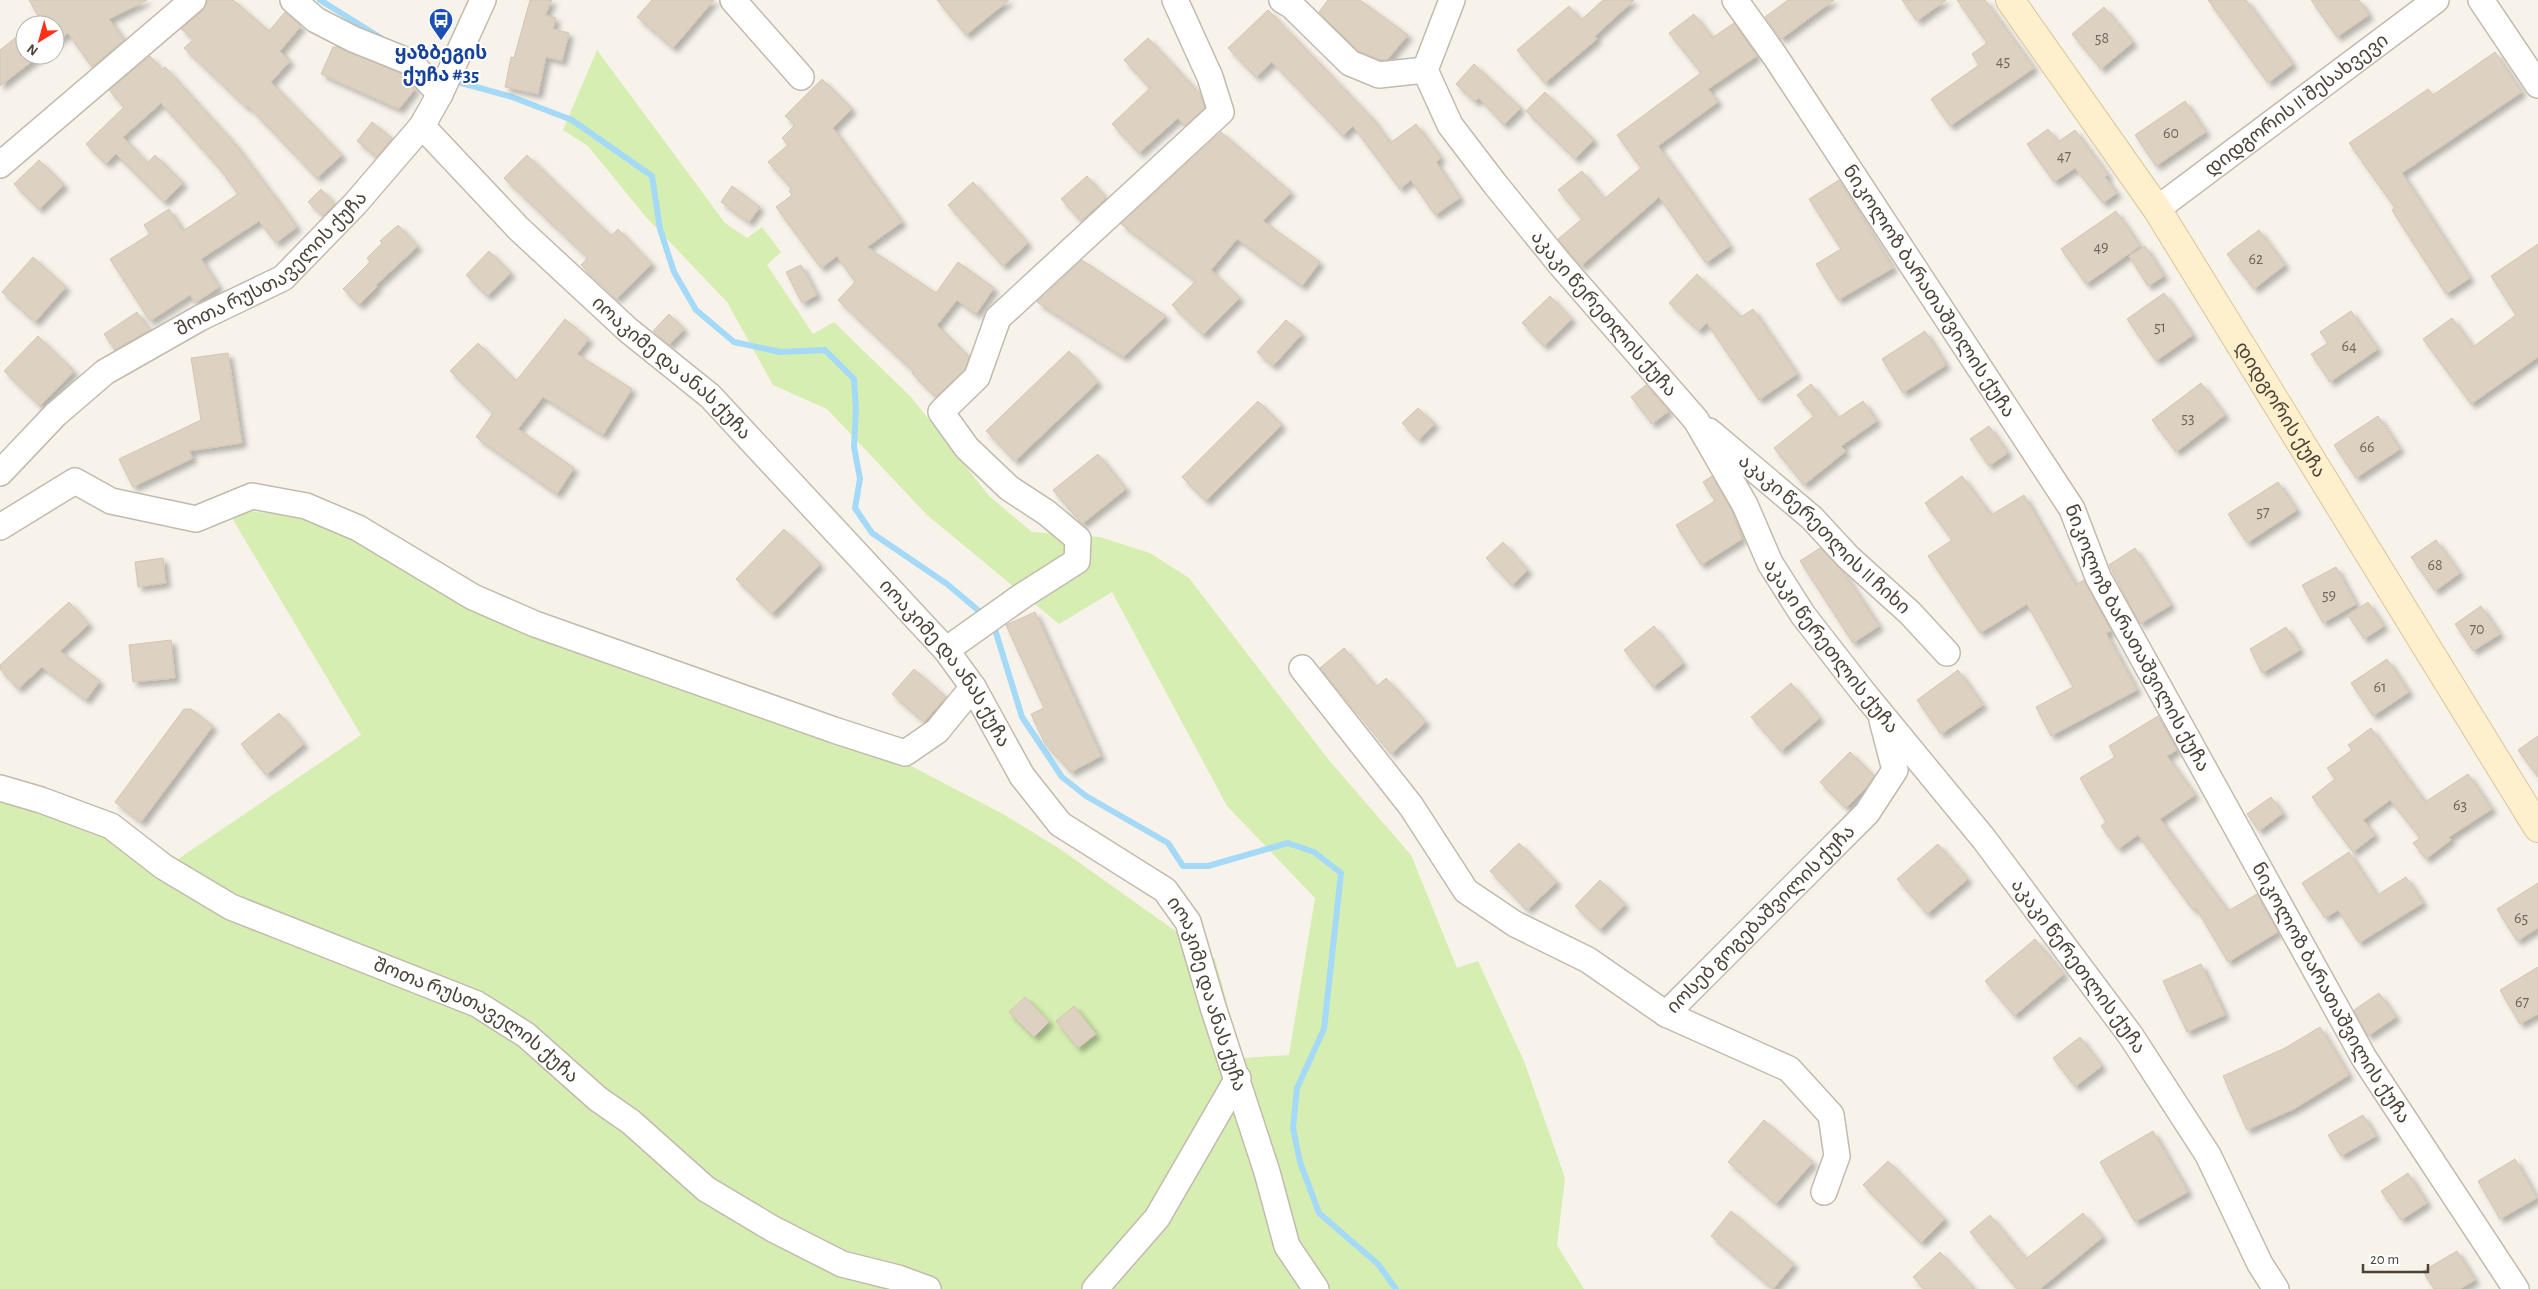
<svg xmlns="http://www.w3.org/2000/svg" width="2538" height="1289" viewBox="0 0 2538 1289" font-family="'Alegreya Sans','Noto Sans Georgian',sans-serif">
  <style>
    .green { fill: #d6eeb1 }
    .lines { fill: none; stroke-linecap: round; stroke-linejoin: round }
    .stream { stroke: #a4daf7; stroke-width: 6 }
    .building { fill: #ddd1c2; stroke: #d5c5b2; filter: url(#shadow) }
    .street-casing { stroke: #c3baad; stroke-width: 28 }
    .secondary-casing { stroke: #dac598; stroke-width: 30 }
    .street { stroke: #fff; stroke-width: 25 }
    .secondary { stroke: #fff0cd; stroke-width: 28 }
    .labels { text-anchor: middle; dominant-baseline: central; stroke-width: 4; stroke-linejoin: round; paint-order: stroke }
    .number-label { font-size: 16px; fill: #70665a }
    .transit-label { font-size: 19px; font-weight: bold; fill: #164399; stroke: #fff }
    .street-label { font-size: 19px; fill: #4c4338; stroke: #fff }
  </style>
  <defs>
    <filter id="shadow"><feDropShadow dx="4.5" dy="4.5" stdDeviation="2.5" flood-color="#0004"/></filter>
  </defs>
  <rect width="100%" height="100%" fill="#f7f3eb"/>
  <path class="green" d="M597,50L725,223L747,238L762,227L781,252L767,265L813,334L834,322L912,398L989,496L1032,532L1100,537L1150,553L1189,578L1328,759L1411,855L1457,968L1478,961L1524,1061L1565,1178L1557,1245L1584,1289H0V796L86,826L159,872L361,735L226,508L330,521L702,690L911,766L1003,814L1060,849L1215,959L1242,1058L1289,1055L1315,898L1227,806L1112,592L1059,624L927,515L827,409L773,385L727,302L645,216L588,146L563,130Z"/>
  <g class="lines">
    <path class="stream" d="M320,0L381,38
      M458,82L512,97L572,120L652,176L660,229L674,272L696,310L734,342L780,352L825,350L854,379L856,409L854,447L860,479L855,508L872,533L947,584L985,616
      M993,623L1022,717L1062,777L1086,796L1168,843L1183,866H1208L1288,843L1314,852L1341,873L1324,1029L1297,1088L1293,1128L1300,1162L1319,1213L1378,1264L1396,1289"/>
  </g>
  <path class="building" d="M29,0H147L109,19L124,40L92,67L68,33L55,43V25H32L40,19Z
    M208,0H233L269,31L285,12L301,26L280,51L290,61L271,82L342,155L317,178L248,106L247,108L184,48L194,39L181,29L202,11Z
    M530,0H552L545,15L556,18L553,29L569,33L562,61L546,57L538,94L505,87L511,57L514,58Z
    M652,0H714L673,48L637,17Z
    M937,0H1009L966,35Z
    M1328,0H1360L1408,35L1387,60H1381L1358,51L1319,12Z
    M1603,0H1634L1595,36L1597,39L1545,83L1517,50L1569,6L1581,20Z
    M1788,0H1834L1781,39L1765,17Z
    M1902,0H1946L1917,21Z
    M1957,0H1985L2034,68L1950,126L1931,99L1979,65L1972,54L1987,43Z
    M2208,0H2246L2293,64L2268,83Z
    M2311,0H2359L2369,15L2337,37Z
    M2104,7L2133,42L2101,69L2072,34Z
    M1268,10L1371,117L1390,143L1416,124L1441,158L1436,162L1460,198L1435,215L1411,180L1400,189L1353,126L1343,136L1272,62L1256,77L1228,48Z
    M1694,14L1712,38L1734,23L1757,56L1708,89L1718,102L1658,146L1730,246L1706,263L1659,197L1581,266L1558,239L1582,219L1558,190L1582,171L1604,199L1641,168L1617,135L1701,73L1669,33Z
    M25,30V55H40L0,86V50Z
    M1148,38L1200,94L1205,108L1185,126L1178,118L1139,153L1112,124L1150,88L1124,60Z
    M333,47H338L402,74L415,89L399,109L321,74Z
    M2495,52L2522,92L2402,173L2470,278L2446,294L2392,210L2395,208L2349,143L2428,89L2433,95Z
    M150,56L162,70L165,67L235,144L297,227L276,243L259,221L201,259L219,287L195,303L190,295L150,321L110,259L150,234L144,225L169,209L183,231L238,194L220,169L161,103L123,137L148,163L155,155L183,183L164,202L116,154L106,164L86,144L124,107L109,90Z
    M1474,64L1521,108L1504,125L1479,98L1475,102L1456,84Z
    M822,79L852,109L833,128L902,222L867,247L936,293L958,262L994,288L976,314L957,300L937,325L969,357L965,369L936,397L912,373L914,372L838,300L855,282L837,256L821,268L776,207L792,195L789,191L792,189L768,162L788,145L782,138L795,125L785,116Z
    M1545,92L1594,140L1575,159L1526,111Z
    M2185,101L2206,132L2156,166L2135,135Z
    M372,122L392,138L377,157L357,141Z
    M2048,129L2058,142L2075,130L2108,175L2105,177L2117,193L2103,203L2075,168L2054,182L2027,144Z
    M1221,132L1291,192L1263,221L1320,262L1302,286L1237,239L1211,270L1240,298L1203,335L1172,305L1196,281L1121,224Z
    M527,155L611,236L618,229L652,264L616,299L581,265L588,258L504,178Z
    M39,160L64,185L39,209L14,184Z
    M1087,176L1106,198L1081,221L1061,199Z
    M1839,180L1893,268L1838,300L1816,264L1841,249L1809,199Z
    M973,182L1028,243L1003,266L948,205Z
    M732,186L760,207L749,222L721,202Z
    M321,189L335,204L323,216L308,202Z
    M2116,211L2140,246L2086,284L2061,249Z
    M398,225L418,246L376,285L377,287L359,305L343,289L370,262L367,258L382,243L380,241Z
    M2259,230L2285,265L2254,289L2227,254Z
    M2538,244V357L2471,404L2423,339L2452,318L2473,347L2516,315L2491,276Z
    M2145,246L2164,276L2148,286L2129,256Z
    M489,251L511,273L487,296L466,275Z
    M33,257L66,287L35,322L2,292Z
    M1082,260L1166,316L1123,357L1037,302Z
    M801,265L817,295L802,303L786,272Z
    M1697,274L1741,317L1753,309L1797,374L1759,400L1707,323L1699,331L1669,303Z
    M2164,293L2193,335L2156,361L2127,319Z
    M1550,296L1572,319L1544,346L1522,323Z
    M2351,311L2378,349L2330,382L2311,354L2328,343L2320,332Z
    M137,312L149,330L115,350L104,334Z
    M669,314L684,329L669,345L653,331Z
    M565,319L589,339L577,354L632,389L603,435L543,397L518,429L574,468L557,494L476,437L493,413L450,371L478,343L516,381Z
    M1286,320L1302,334L1273,366L1257,352Z
    M1925,331L1946,365L1903,393L1882,359Z
    M38,336L74,371L40,406L4,371Z
    M1069,351L1098,382L1015,461L986,431Z
    M228,353L242,443L189,451L193,458L133,487L119,459L201,420L191,358Z
    M2201,383L2225,415L2176,452L2152,420Z
    M1811,384L1838,418L1863,401L1877,421L1841,446L1846,451L1804,485L1774,448L1814,416L1797,395Z
    M1646,385L1669,411L1652,424L1631,397Z
    M1258,401L1282,425L1206,501L1182,477Z
    M1418,408L1435,424L1418,440L1402,423Z
    M2378,416L2400,449L2356,478L2334,445Z
    M1989,426L2008,453L1989,466L1970,439Z
    M1098,454L1126,489L1082,524L1053,490Z
    M1712,476L1732,511L1742,539L1701,565L1676,525L1715,501L1703,482Z
    M1962,476L1991,515L2024,495L2076,585L2084,580L2111,631L2106,633L2137,690L2051,736L2036,707L2073,687L2027,604L1980,633L1928,556L1952,540L1925,503Z
    M2278,482L2297,510L2247,543L2228,514Z
    M784,529L820,564L772,614L736,579Z
    M2436,540L2460,573L2435,591L2411,557Z
    M1503,542L1528,570L1512,585L1486,558Z
    M1820,548L1844,573L1879,626L1853,643L1800,561Z
    M2135,548L2171,605L2140,624L2109,565Z
    M163,558L166,583L138,587L135,562Z
    M2336,567L2356,604L2323,623L2302,585Z
    M69,602L89,624L60,651L100,681L86,700L42,667L18,689L0,669V665Z
    M2368,602L2384,626L2364,639L2348,615Z
    M2481,606L2500,634L2473,651L2455,624Z
    M1035,612L1101,756L1071,772L1045,744L1031,714L1044,708L1006,625Z
    M1654,626L1683,663L1653,687L1624,650Z
    M2286,627L2300,650L2262,673L2250,649Z
    M171,640L175,678L133,682L129,645Z
    M1344,648L1376,687L1386,678L1426,722L1391,754L1320,668Z
    M2387,659L2409,692L2373,716L2351,683Z
    M914,669L946,697L924,722L892,694Z
    M1958,670L1983,705L1941,734L1917,700Z
    M1791,683L1820,718L1781,751L1751,717Z
    M184,709H191L213,726L141,822L115,802Z
    M279,713L304,744L266,775L241,744Z
    M2158,716L2177,750L2167,756L2195,795L2160,819L2228,911L2257,894L2278,932L2228,962L2196,908L2193,910L2138,835L2118,849L2101,826L2106,822L2080,778L2115,757L2109,746Z
    M2371,728L2425,802L2468,774L2492,809L2449,837L2451,840L2426,859L2413,843L2420,838L2390,800L2363,820L2375,835L2353,852L2312,797L2335,779L2327,768L2352,750L2348,745Z
    M2538,736V777L2518,750Z
    M1850,752L1874,776L1866,788L1846,808L1820,782Z
    M2271,797L2283,813L2259,831L2247,814Z
    M1519,843L1557,882L1527,910L1490,871Z
    M1938,844L1968,879L1927,914L1897,879Z
    M2349,852L2377,895L2406,877L2423,903L2359,943L2338,910L2325,918L2302,883Z
    M1600,880L1625,904L1600,930L1575,906Z
    M2538,883V928L2517,941L2497,909Z
    M2035,939L2064,974L2014,1016L1985,981Z
    M2201,964L2225,1015L2187,1032L2163,981Z
    M2538,967V1014L2520,1024L2500,990Z
    M2379,993L2396,1017L2368,1036L2354,1010Z
    M1025,997L1049,1022L1034,1037L1009,1012Z
    M1074,1006L1096,1034L1078,1048L1056,1021Z
    M2320,1027L2349,1075L2294,1109L2247,1130L2223,1076L2285,1048Z
    M2080,1037L2102,1066L2075,1087L2053,1058Z
    M2363,1115L2376,1136L2341,1156L2328,1135Z
    M1764,1120L1813,1162L1776,1204L1728,1162Z
    M2153,1131L2188,1192L2135,1222L2100,1162Z
    M2515,1159L2537,1198L2500,1219L2478,1181Z
    M1888,1161L1945,1219L1921,1243L1863,1185Z
    M2408,1173L2427,1203L2401,1220L2381,1191Z
    M1731,1211L1794,1264L1773,1289L1711,1236Z
    M2083,1213L2103,1237L2040,1289H2017L1970,1232L1990,1215L2026,1259Z
    M2457,1251L2475,1280L2460,1289H2434L2423,1271Z
    M1940,1252L1975,1289H1924L1913,1277Z"/>
  <g class="lines">
    <defs>
      <g id="street">
        <path d="M293,0L316,20L353,39L410,62L440,94"/>
        <path d="M733,0L801,77"/>
        <path d="M1282,0L1292,6L1350,63L1379,75L1425,70"/>
        <path id="s1" d="M1452,0L1425,70L1450,125L1495,184L1560,264L1696,420L1745,505L1770,563L1803,615L1863,692L1984,839L2131,1036L2208,1155L2260,1264L2276,1289"/>
        <path id="s2" d="M1735,0L1775,56L2072,509L2098,577L2364,1058L2516,1289"/>
        <path d="M2481,0L2538,85"/>
        <path id="s3" d="M422,126L519,229L628,330L710,396L946,650L973,687L1022,776L1060,824L1165,890L1188,922L1213,1007L1267,1172L1287,1246L1316,1289"/>
        <path d="M0,165L193,0"/>
        <path id="s4" d="M2157,209L2436,0"/>
        <path id="s5" d="M1709,431L1812,518L1848,557L1910,613L1947,653"/>
        <path id="s6" d="M0,473L55,415L105,372L200,318L283,278L355,204L422,126L440,94L483,0"/>
        <path d="M0,527L75,481L111,501L196,519L252,496L306,506L358,528L473,597L535,624L834,730L905,753L937,731L973,687"/>
        <path d="M946,650L1022,596L1077,561L1078,539L1047,513L1009,488L967,448L941,412L977,377L998,318L1221,112L1210,77L1175,0"/>
        <path d="M1302,668L1411,806L1466,891L1515,924L1588,960L1666,1014L1789,1069L1831,1115L1837,1156L1824,1192"/>
        <path id="s7" d="M0,788L41,800L111,826L164,867L231,907L477,1004L526,1035L598,1099L631,1122L706,1189L773,1229L842,1264L898,1278L928,1289"/>
        <path id="s8" d="M1666,1014L1867,813L1895,770L1882,720"/>
        <path d="M1095,1289L1157,1218L1238,1078"/>
      </g>
      <g id="secondary">
        <path id="s9" d="M2010,0L2157,209L2538,828"/>
      </g>
    </defs>
    <use href="#street" class="street-casing"/>
    <use href="#secondary" class="secondary-casing"/>
    <use href="#street" class="street"/>
    <use href="#secondary" class="secondary"/>
  </g>
  <defs>
    <symbol id="bus-pin" viewBox="-11 -11 22 30"><path d="M0 17L-7.5 6A9.5 9.5 0 1 1 7.5 6Z" fill="#1a4fb4" stroke="#fff"/><path d="M-5-6H5V4H4V6H2V4H-2V6H-4V4H-5ZM-3.5-4V0h7V-4ZM-3.5 1.2v1.5H-2V1.2ZM2 1.2v1.5H3.5V1.2Z" fill="#fff"/></symbol>
  </defs>
  <g fill-rule="evenodd">
    <use href="#bus-pin" x="427" y="6" width="28" height="38"/>
  </g>
  <g class="labels">
    <g class="number-label">
      <text x="2102" y="38">58</text>
      <text x="2003" y="61">45</text>
      <text x="2171" y="133">60</text>
      <text x="2064" y="156">47</text>
      <text x="2101" y="247">49</text>
      <text x="2256" y="259">62</text>
      <text x="2160" y="327">51</text>
      <text x="2349" y="346">64</text>
      <text x="2188" y="418">53</text>
      <text x="2367" y="447">66</text>
      <text x="2263" y="512">57</text>
      <text x="2435" y="565">68</text>
      <text x="2329" y="595">59</text>
      <text x="2477" y="629">70</text>
      <text x="2380" y="687">61</text>
      <text x="2460" y="805">63</text>
      <text x="2521" y="918">65</text>
      <text x="2522" y="1002">67</text>
    </g>
    <g class="transit-label">
      <text x="441" y="53">ყაზბეგის<tspan x="441" dy="22">ქუჩა #35</tspan></text>
    </g>
    <g class="street-label">
      <text stroke="none"><textPath href="#s4" startOffset="174">დიდგორის II შესახვევი</textPath></text>
      <text stroke="none"><textPath href="#s6" startOffset="346">შოთა რუსთაველის ქუჩა</textPath></text>
      <text stroke="none"><textPath href="#s2" startOffset="350">ნიკოლოზ ბარათაშვილის ქუჩა</textPath></text>
      <text stroke="none"><textPath href="#s1" startOffset="379">აკაკი წერეთლის ქუჩა</textPath></text>
      <text stroke="none"><textPath href="#s3" startOffset="348">იოაკიმე და ანას ქუჩა</textPath></text>
      <text stroke="none"><textPath href="#s9" startOffset="491">დიდგორის ქუჩა</textPath></text>
      <text stroke="none"><textPath href="#s5" startOffset="155">აკაკი წერეთლის II ჩიხი</textPath></text>
      <text stroke="none"><textPath href="#s2" startOffset="755">ნიკოლოზ ბარათაშვილის ქუჩა</textPath></text>
      <text stroke="none"><textPath href="#s1" startOffset="784">აკაკი წერეთლის ქუჩა</textPath></text>
      <text stroke="none"><textPath href="#s3" startOffset="752">იოაკიმე და ანას ქუჩა</textPath></text>
      <text stroke="none"><textPath href="#s8" startOffset="134">იოსებ გოგებაშვილის ქუჩა</textPath></text>
      <text stroke="none"><textPath href="#s1" startOffset="1189">აკაკი წერეთლის ქუჩა</textPath></text>
      <text stroke="none"><textPath href="#s2" startOffset="1160">ნიკოლოზ ბარათაშვილის ქუჩა</textPath></text>
      <text stroke="none"><textPath href="#s3" startOffset="1188">იოაკიმე და ანას ქუჩა</textPath></text>
      <text stroke="none"><textPath href="#s7" startOffset="534">შოთა რუსთაველის ქუჩა</textPath></text>
    </g>
  </g>
  <g transform="translate(40 40) rotate(217)"><circle r="24" fill="#ffffff" stroke="#b7b4af"/>
  <path d="M0-4L9 19L0 12L-9 19Z" fill="#ff2f1a"/>
  <text y="-8" font-size="14" font-weight="bold" text-anchor="middle" fill="#4c4338">N</text>
  </g>
  <path d="M2363 1264v8h65v-8" fill="none" stroke="#4c4338" stroke-width="2.5"/>
  <text x="2370" y="1264" font-size="15" fill="#4c4338" stroke="#ffffff" stroke-width="4" paint-order="stroke">20 m</text>
</svg>
